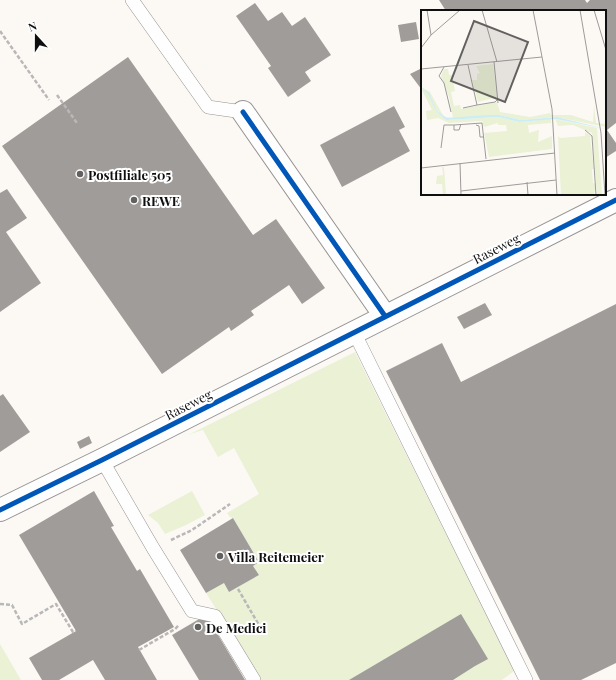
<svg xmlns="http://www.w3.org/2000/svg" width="616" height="680" viewBox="0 0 616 680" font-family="'Playfair Display',serif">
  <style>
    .green { fill: #eaf1d5 }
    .building { fill: #a09c9a }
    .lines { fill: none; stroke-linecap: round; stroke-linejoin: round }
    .lane-casing { stroke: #969493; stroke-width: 14 }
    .street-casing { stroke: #969493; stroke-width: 24 }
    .path { stroke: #b9b8b8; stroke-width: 2.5; stroke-dasharray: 4 2; stroke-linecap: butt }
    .lane { stroke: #fffefe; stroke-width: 13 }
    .street { stroke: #fffefe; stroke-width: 22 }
    .cycleway-casing { stroke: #fff; stroke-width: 8 }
    .cycleway { stroke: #0057b8; stroke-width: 5 }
    .poi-dot { fill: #626160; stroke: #fff; stroke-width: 1.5 }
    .labels { text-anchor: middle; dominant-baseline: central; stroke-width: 4; stroke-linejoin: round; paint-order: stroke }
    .poi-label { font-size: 13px; font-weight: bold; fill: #0f0f0f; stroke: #fff; text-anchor: start }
    .street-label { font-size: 13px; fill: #0f0f0f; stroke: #fff }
    .inset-road { fill: none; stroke: #9d9b99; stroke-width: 1 }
    .view { fill: #626160; fill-opacity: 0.15; stroke: #626160; stroke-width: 2 }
    .inset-edge { fill: none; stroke: #0f0f0f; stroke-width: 2 }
  </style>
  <rect width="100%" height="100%" fill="#fcf9f5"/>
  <path class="green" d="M355,352L514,671L502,680H261L206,593L224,583L229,592L259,575L253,566L259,562L233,518L230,517L227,513L259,494L234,448L218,457L203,430L188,435Z
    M192,491L205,515L186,525L165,534L158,523L148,515Z
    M0,644L21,680H0Z"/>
  <path class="building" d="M439,0H585L587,3L590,0H616V123L607,130L616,143V151L605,158V11H446Z
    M255,3L268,21L282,12L292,26L305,17L331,55L305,72L311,81L288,97L268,68L271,66L236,16Z
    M416,22L419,39L401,42L398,25Z
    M128,57L253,235L276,219L325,288L302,304L289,285L251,311L254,315L231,331L229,327L162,374L2,146Z
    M422,68V90L410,74Z
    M394,106L405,127L399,130L410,151L342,187L320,145Z
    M7,189L27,218L6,232L41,283L0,312V193Z
    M485,303L492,315L464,329L457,317Z
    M616,304V663L581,680H540L386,371L442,343L461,382Z
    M3,394L30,432L0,452V396Z
    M89,436L92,443L80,449L77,442Z
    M94,491L114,526L111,527L137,571L140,569L174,627L138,647L157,680H105L93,660L59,680H42L29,658L76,631L19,535Z
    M233,518L259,562L253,566L259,575L229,592L224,583L206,593L180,550Z
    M461,614L488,659L475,666L453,680H349Z
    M206,615L245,680H199L172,635Z"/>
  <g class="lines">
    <defs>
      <path id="lane" d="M132,0L208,107L243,112
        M354,332L526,680
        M102,460L153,548L192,611L215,616L254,680"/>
      <path id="street" d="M243,112L385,316
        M0,510L102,460L616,200"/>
    </defs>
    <use href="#lane" class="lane-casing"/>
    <use href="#street" class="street-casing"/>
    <path class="path" d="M0,31L49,100
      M57,95L77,123
      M171,540L192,530L230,504
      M238,589L260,627L249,633
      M0,604L12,605L22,624L56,604L73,632L76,631
      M139,650L175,629L179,625"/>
    <use href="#lane" class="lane"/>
    <use href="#street" class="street"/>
    <defs>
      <path id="cycleway" d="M243,112L385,316
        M0,510L102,460L616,200"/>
    </defs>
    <use href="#cycleway" class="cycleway-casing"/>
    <use href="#cycleway" class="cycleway"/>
  </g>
  <g class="poi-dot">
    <circle cx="80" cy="174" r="4"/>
    <circle cx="134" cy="200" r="4"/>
    <circle cx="220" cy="556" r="4"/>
    <circle cx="198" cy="627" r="4"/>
  </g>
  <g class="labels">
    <g class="poi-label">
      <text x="88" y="174">Postfiliale 505</text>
      <text x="142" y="200">REWE</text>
      <text x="228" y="556">Villa Reitemeier</text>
      <text x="206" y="627">De Medici</text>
    </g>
    <g class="street-label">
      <text transform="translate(496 248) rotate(-27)">Raseweg</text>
      <text transform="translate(188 404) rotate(-27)">Raseweg</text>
    </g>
  </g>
  <g transform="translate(421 10)">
    <rect width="185" height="185" fill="#fcf9f5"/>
    <path d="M72,54L76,87L57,92L51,70H56V64L59,63L55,56ZM23,59H27L28,65H31L34,81L30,82L33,96L39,95L40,99L76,92L79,102L109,107L129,103L130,105H150L172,112L173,95L175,113L185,114V117L135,107L100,110L78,105L31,109L23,108L16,101L10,88L0,77L9,82L23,107L32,108L28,87L20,66ZM0,78L7,84L15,101L25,110L78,107L98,112L130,109V113L107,115L108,123L118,120L117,132L131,126V139L68,147L63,123L86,121L85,115H77V113L63,117L61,111L28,113L17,108L6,110L5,101L11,100ZM134,109L176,118L181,185H176L171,123L152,115L137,116ZM164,122L171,127H169L173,159H171L172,173L175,174L173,185H140L137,126L139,128L164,126ZM21,157H23L25,185H22L21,174H15L16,166L22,165Z" fill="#eaf1d5"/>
    <path d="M0,77L8,83L16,101L26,108L66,105H78L100,110L136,107L185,119L135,109L98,112L78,107L25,110L15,101L7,84Z" fill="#cbeef6"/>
    <path class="inset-road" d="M6,0L10,25M61,0L76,52M112,0L131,99L136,185M159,0L180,123L184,185M173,0L185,40M0,38L10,25L39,0M73,52L77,93M23,57L18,66L23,73L30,102M0,59L121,47M56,95L74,92L77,89M42,98L56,95L47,55M40,114L38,120H33V115L61,113L65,149M55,115L58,116L59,127H63M164,120L171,126L175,185M20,138L23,115H33M39,153L40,185M0,158L134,143M106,172L107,185M40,181L135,170"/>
    <path class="view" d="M53,11L107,32L84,92L30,71Z"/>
    <rect width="185" height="185" class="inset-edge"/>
  </g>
  <g transform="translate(36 36) rotate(339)" stroke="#ffffff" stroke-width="3" paint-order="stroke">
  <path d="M0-3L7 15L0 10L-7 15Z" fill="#0f0f0f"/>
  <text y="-6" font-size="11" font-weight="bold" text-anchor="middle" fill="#0f0f0f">N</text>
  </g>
</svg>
